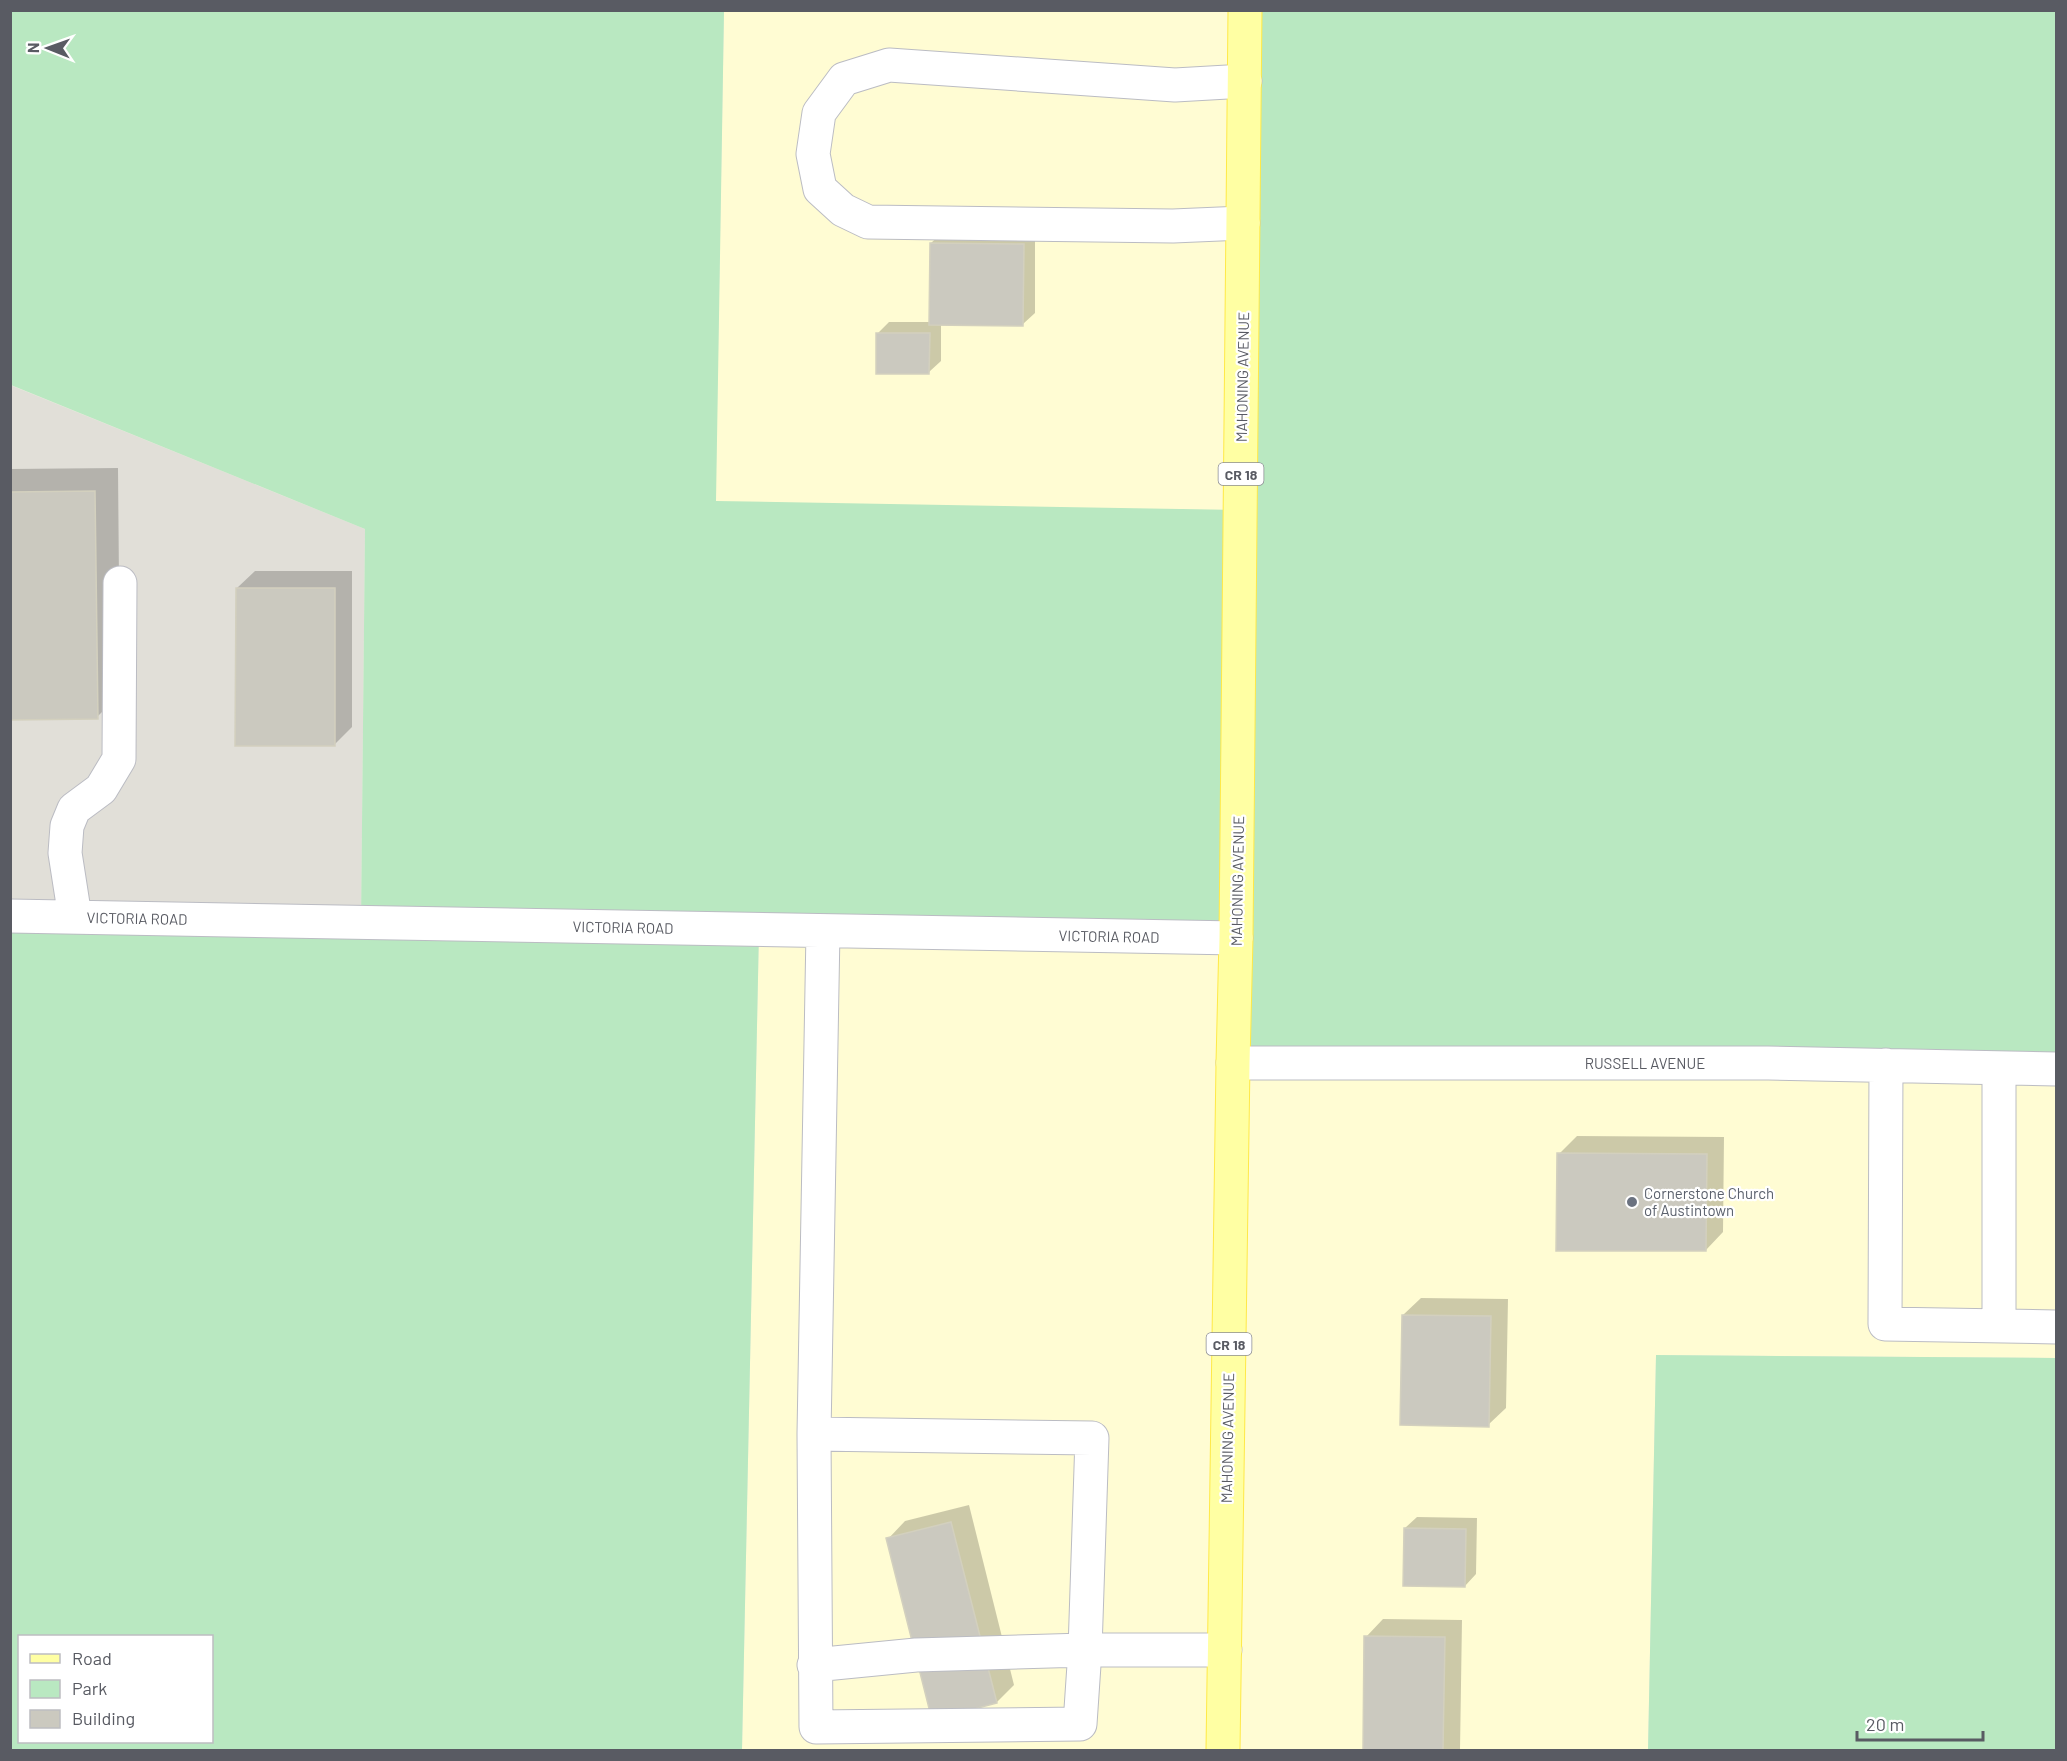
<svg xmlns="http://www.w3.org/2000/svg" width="2067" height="1761" viewBox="0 0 2067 1761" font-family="Barlow,sans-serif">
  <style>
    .commercial { fill: #fffcd3 }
    .industrial { fill: #e1dfd8 }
    .green { fill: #b9e8c1; fill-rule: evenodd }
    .shadow { fill: #0003 }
    .building { fill: #cbc9bf; stroke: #d3d0be; stroke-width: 1.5 }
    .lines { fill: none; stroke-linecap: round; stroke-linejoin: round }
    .minor-casing { stroke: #bbbcc3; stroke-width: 35 }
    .major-casing { stroke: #ffe947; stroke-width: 35 }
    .minor { stroke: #fff; stroke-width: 33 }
    .major { stroke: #ffffa3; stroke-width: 33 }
    .worship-dot { fill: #6b7280; stroke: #fff; stroke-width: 2 }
    .labels { text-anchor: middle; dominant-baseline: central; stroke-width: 4.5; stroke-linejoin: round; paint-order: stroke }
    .shield { fill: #fff; stroke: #8b8c92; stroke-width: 1.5 }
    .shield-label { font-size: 14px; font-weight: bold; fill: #595b63 }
    .street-label { font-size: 15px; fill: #595b63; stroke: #fff }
    .worship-label { font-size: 15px; fill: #5b616d; stroke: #fff; text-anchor: start }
  </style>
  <rect width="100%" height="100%" fill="#eeede0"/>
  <path class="commercial" d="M724,11H1245L2056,1069V1358L1656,1355L1648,1750H742L759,930L708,929Z"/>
  <path class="industrial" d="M10,385L365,529L361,922L11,916Z"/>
  <path class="green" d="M11,11H724L716,501L1240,510L1245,11H2056V1069L1233,1063L1236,938L759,930L742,1750H11V916L361,922L365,529L11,385ZM20,1636H212V1742H20Z
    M1656,1355L2056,1358V1750H1648Z"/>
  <path class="shadow" d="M943,232L1035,233V313L1023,324H941V361L929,372L877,334L889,322H930L931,243Z
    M118,468L120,694L97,717L10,718V469Z
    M255,571H352V727L334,745L237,588Z
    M1577,1136L1724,1137L1723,1232L1706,1250L1559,1154Z
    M1421,1298L1508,1299L1506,1408L1488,1425L1403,1315Z
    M969,1505L1014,1685L997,1702L888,1539L905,1521Z
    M1417,1517L1477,1518L1476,1574L1465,1586L1405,1528Z
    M1383,1619L1462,1620L1460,1750H1364L1366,1637Z"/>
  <path class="building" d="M930,243L1024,244L1023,326L929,325Z
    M876,333H930L929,374H876Z
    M95,491L98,719L10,720V492Z
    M236,588H335V746H235Z
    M1557,1153L1707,1154L1706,1251H1556Z
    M1402,1315L1491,1316L1489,1427L1400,1425Z
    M951,1522L997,1703L932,1720L886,1538Z
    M1404,1528L1466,1529L1465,1587L1403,1586Z
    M1364,1636L1445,1637L1443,1750H1363Z"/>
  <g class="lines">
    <defs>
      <path id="minor" d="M1243,223L1173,226L868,222L843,210L820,189L813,154L819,113L844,79L889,65L1175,85L1245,81
        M10,916L1236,938
        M75,917L65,853L67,826L74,809L101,789L119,759L120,583
        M823,931L814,1434L1092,1438L1085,1650H1225
        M1233,1063H1768L2056,1069
        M1886,1065L1885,1324L2056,1327
        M1999,1326V1068
        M814,1434L816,1727L1080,1724L1085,1650L916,1655L814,1665"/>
      <path id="major" d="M1223,1750L1233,1063L1236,938L1245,10"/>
    </defs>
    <use href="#minor" class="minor-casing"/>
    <use href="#major" class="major-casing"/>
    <use href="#minor" class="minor"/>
    <use href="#major" class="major"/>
  </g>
  <circle class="worship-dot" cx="1632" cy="1202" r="6"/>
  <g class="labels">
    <g class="shield">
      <rect x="1218.5" y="463" width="45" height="22" rx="4.5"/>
      <rect x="1206.5" y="1333" width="45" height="22" rx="4.5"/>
    </g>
    <g class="shield-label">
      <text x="1241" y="474">CR 18</text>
      <text x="1229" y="1344">CR 18</text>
    </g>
    <g class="street-label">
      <text transform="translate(1242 377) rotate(-89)">MAHONING AVENUE</text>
      <text transform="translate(1237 881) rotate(-89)">MAHONING AVENUE</text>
      <text transform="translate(137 918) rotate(1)">VICTORIA ROAD</text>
      <text transform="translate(623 927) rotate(1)">VICTORIA ROAD</text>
      <text transform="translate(1109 936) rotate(1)">VICTORIA ROAD</text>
      <text x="1645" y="1063">RUSSELL AVENUE</text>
      <text transform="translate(1227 1438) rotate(-89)">MAHONING AVENUE</text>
    </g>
    <g class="worship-label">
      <text x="1644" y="1193">Cornerstone Church<tspan x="1644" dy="17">of Austintown</tspan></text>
    </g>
  </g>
  <rect width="2067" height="1761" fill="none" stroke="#595b63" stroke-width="24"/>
  <rect x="18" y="1635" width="195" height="108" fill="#ffffff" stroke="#bdbdc1" stroke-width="1.5"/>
  <rect x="30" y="1654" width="30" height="9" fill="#ffffa3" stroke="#bdbdc1" stroke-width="1.5"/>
  <text x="72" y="1665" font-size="18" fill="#595b63">Road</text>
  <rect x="30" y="1680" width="30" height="18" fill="#b9e8c1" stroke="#bdbdc1" stroke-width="1.5"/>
  <text x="72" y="1695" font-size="18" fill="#595b63">Park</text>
  <rect x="30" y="1710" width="30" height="18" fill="#cbc9bf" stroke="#bdbdc1" stroke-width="1.5"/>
  <text x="72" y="1725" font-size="18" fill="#595b63">Building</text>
  <g transform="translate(48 48) rotate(271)" stroke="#ffffff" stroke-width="4.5" paint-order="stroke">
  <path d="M0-4.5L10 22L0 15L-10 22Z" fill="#595b63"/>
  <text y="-9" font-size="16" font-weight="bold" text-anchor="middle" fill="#595b63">N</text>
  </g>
  <path d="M1857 1731v9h126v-9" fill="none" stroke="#595b63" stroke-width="3"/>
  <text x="1866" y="1731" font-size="18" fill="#595b63" stroke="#ffffff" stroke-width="4.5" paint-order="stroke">20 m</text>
</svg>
